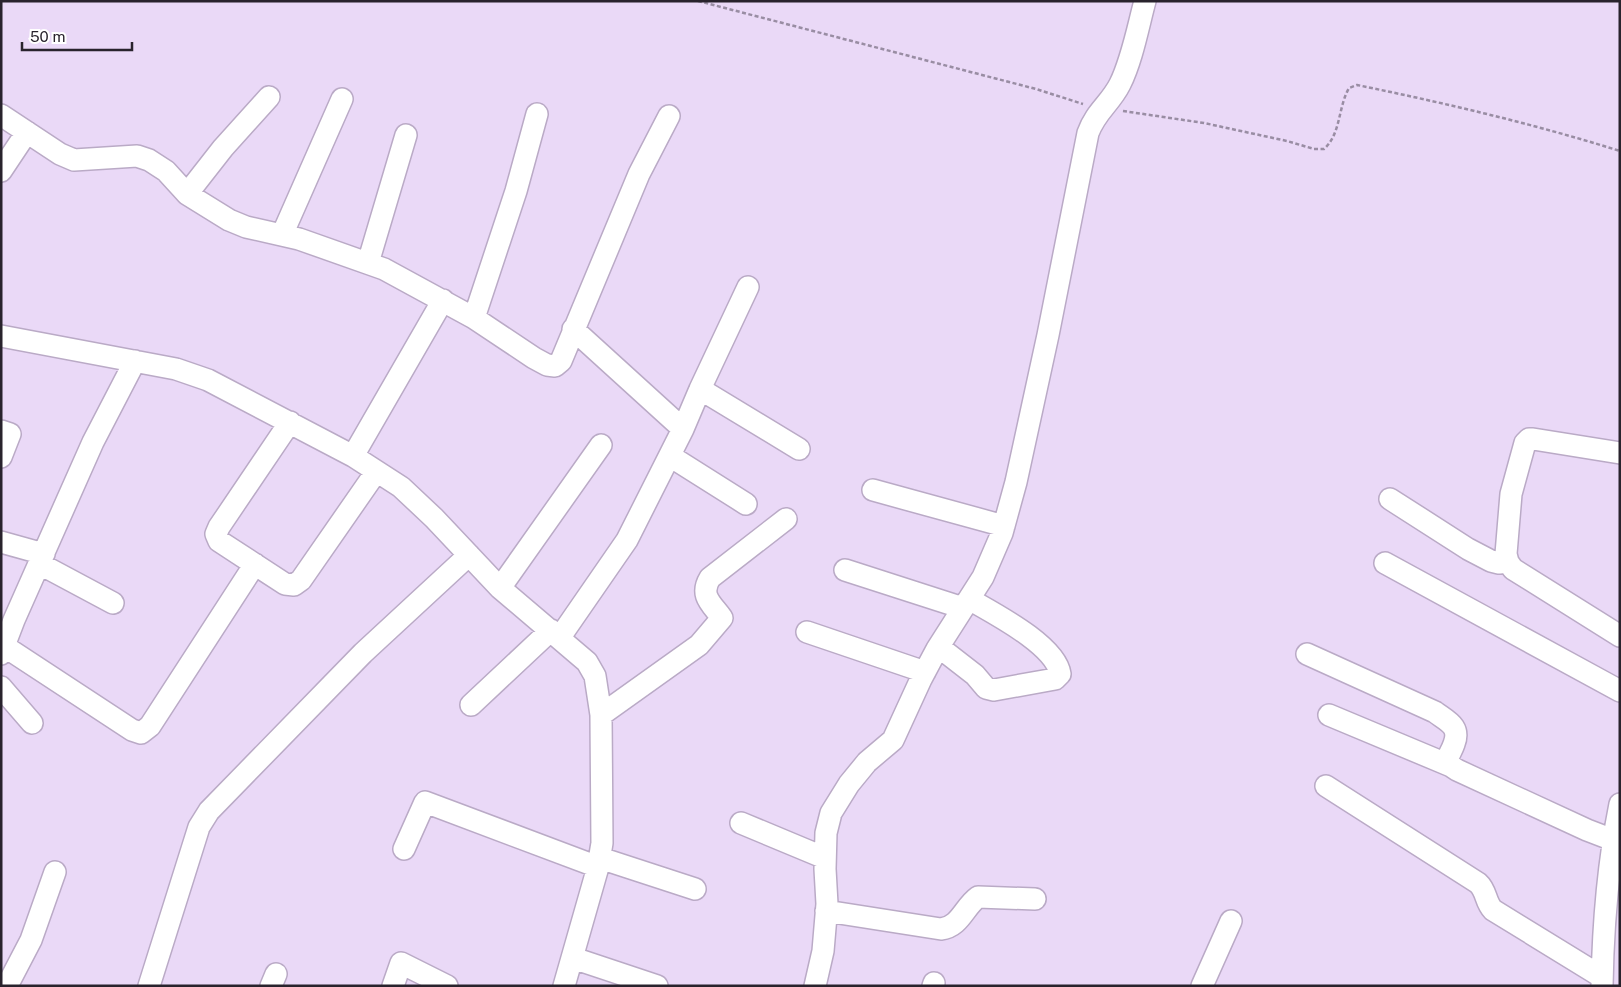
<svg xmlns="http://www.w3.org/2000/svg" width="1621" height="987" viewBox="0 0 1621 987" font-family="'Public Sans',sans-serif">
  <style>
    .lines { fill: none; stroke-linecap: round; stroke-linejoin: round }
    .minor-casing { stroke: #baaac6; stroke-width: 24 }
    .path { stroke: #998da3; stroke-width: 2.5; stroke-dasharray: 4 2.5; stroke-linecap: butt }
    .minor { stroke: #fff; stroke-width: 21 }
  </style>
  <rect width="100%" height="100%" fill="#ead9f7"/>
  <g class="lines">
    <defs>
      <path id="minor" d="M1,115L60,154L74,160L137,156L149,160L166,171L187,194L229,220L246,227L299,239L384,269L474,318L534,358L547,365L555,366L561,361L639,174L669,116
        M1,171L27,132
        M187,194L223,148L269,97
        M282,235L342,99
        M368,263L406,135
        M474,318L516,191L537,114
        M573,329L683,429
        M1,336L176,369L208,380L353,456L401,487L434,518L500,588L587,662L595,676L601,715L602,843L598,867L564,986
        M700,389L799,449
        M290,422L219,527L216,534L219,541L285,584L294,585L301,580L376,472
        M1,431L10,434L1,457
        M1620,453L1533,439H1529L1525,443L1511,494L1506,554L1508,562L1513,569L1620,636
        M353,456L443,300
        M670,456L746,504
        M873,490L1004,526
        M1390,499L1468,549L1491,561L1499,563L1508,562
        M1,542L44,554
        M1385,563L1620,691
        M40,564L113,603
        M845,570L963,608
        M500,588L601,445
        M807,632L925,672
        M560,637L627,540L683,429L700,389L748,287
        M4,646L132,730L141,733L150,726L255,564
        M939,647L975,675L986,688L994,690L1055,679L1060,674C1056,645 993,613 969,599
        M1,654L14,620L93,442L135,361
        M1307,654L1435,712C1447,721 1461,726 1454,744C1452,750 1449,754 1447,760L1451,766L1457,770L1587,830L1613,840
        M1,687L32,723
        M471,705L551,630
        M601,715L699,645L722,618C712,604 699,596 710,578L786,519
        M1329,715L1451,766
        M1326,786L1478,883C1487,891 1485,902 1493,910L1602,977
        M741,823L825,858
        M404,849L425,802L598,867
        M600,858L695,889
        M826,911L941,929C960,927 964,907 978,897L1035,899
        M573,958L657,986
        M7,986L31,940L55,872
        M149,986L199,827L209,811L363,653L469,555
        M271,986L276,974
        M393,986L401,963L447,986
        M815,986L823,951L827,904L825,869L826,833L831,813L849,784L867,762L893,740L921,679L937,649L983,577L1002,533L1016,482L1048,335L1088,133C1096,111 1110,104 1120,84C1132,60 1138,27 1145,1
        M933,986L934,983
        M1202,986L1231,921
        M1602,986C1603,925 1608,864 1620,804"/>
    </defs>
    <use href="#minor" class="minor-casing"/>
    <path class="path" d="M698,1L1036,89L1083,104
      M1123,111L1204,123L1287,141L1314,149H1324C1341,134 1338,107 1349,88L1357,85C1445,103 1534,124 1620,151"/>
    <use href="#minor" class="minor"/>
  </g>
  <rect width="1621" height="987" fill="none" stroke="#29232d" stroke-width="5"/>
  <path d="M22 42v8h110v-8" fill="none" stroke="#29232d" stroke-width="2.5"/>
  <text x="30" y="42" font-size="15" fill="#29232d" stroke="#ffffff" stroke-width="4" paint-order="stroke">50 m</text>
</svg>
